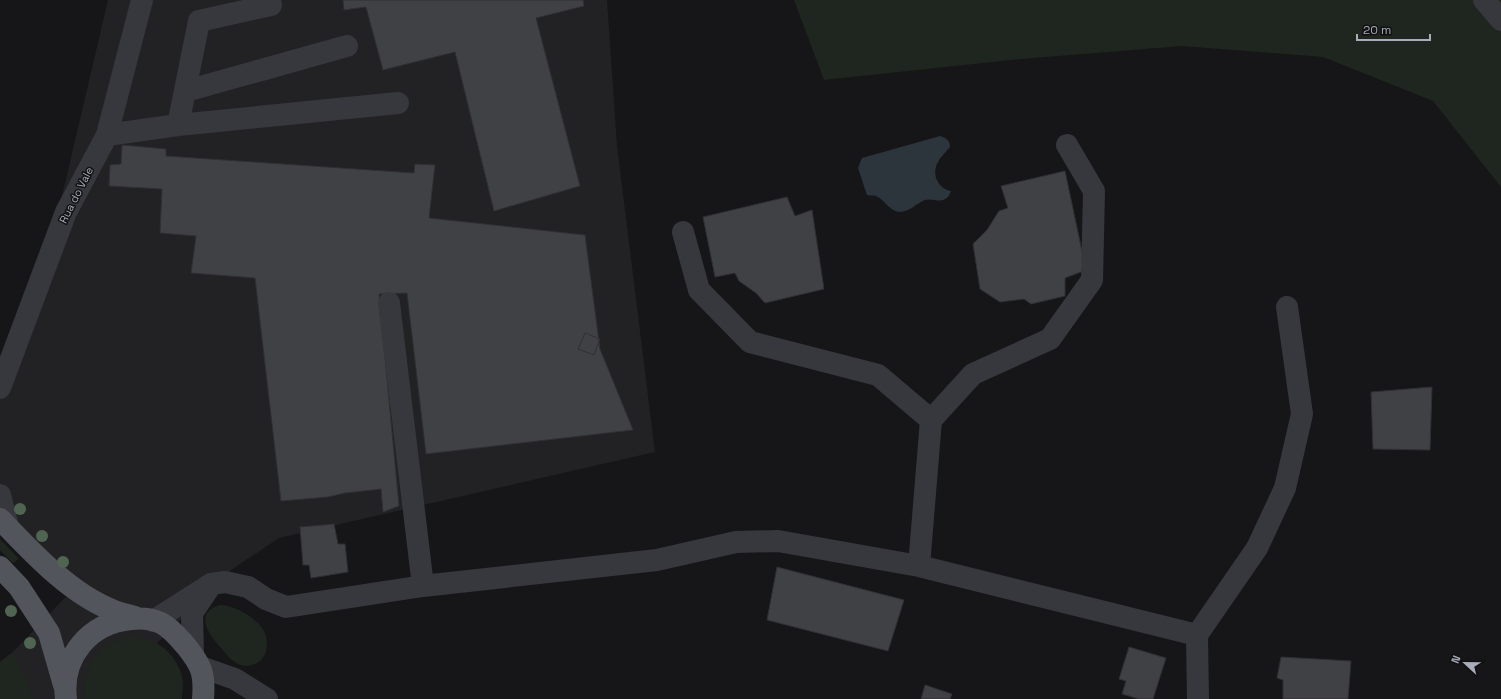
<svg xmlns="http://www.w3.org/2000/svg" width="1501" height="699" viewBox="0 0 1501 699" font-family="'Space Grotesk',sans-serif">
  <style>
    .built { fill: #222225 }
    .green { fill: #1e261f }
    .water { fill: #2c353c }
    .building { fill: #404145; stroke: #303034 }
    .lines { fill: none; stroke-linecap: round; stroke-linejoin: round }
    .minor { stroke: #37383d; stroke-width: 22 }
    .major { stroke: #53555c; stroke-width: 22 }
    .tree { fill: #506452 }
    .labels { text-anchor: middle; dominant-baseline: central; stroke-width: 3; stroke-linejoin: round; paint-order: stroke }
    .street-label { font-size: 11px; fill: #a8adb8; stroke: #111113 }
  </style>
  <rect width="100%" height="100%" fill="#161618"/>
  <path class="built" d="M108,0H607L617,146L655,452L279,538L231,570L144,656L133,699H0V662L13,652L79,583L20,530L0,492V370L58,213Z"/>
  <path class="green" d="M794,0H1501V187L1433,101L1323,57L1182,46L1021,59L824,80Z
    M0,539L19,559L13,563L0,550Z
    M220,605C235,605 262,620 266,636C267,641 267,646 266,651C264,659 259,663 252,665C246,667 240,666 235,662C230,659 226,654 222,649C210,636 192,613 220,605Z
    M125,638C130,638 136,638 141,638C163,641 181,661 183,683C183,688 182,694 182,699H86C83,677 90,655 110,644C115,641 121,640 125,638Z
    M13,652L34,699H0V662Z"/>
  <path class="water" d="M940,136C946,138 950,140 950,147C946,152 941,156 938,162C931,174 938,189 951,191C949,196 948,198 943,200C937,202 931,198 925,200C916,203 910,212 900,212C889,211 885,200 876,196C874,195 870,196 867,195L858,168L862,158Z"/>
  <path class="building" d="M343,0H583L584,6L536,18L580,186L494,211L455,52L383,70L366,7L344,10Z
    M122,145L166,149V156L414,173L415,164L435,165L429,218L585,235L600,349L633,430L426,454L407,293L379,294L399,506L383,512L381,489L345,493L328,497L281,501L255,278L191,273L196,236L160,233L162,189L109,186L110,165L121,164Z
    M1065,171L1086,270L1065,278V296L1031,304L1024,299L1000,302L980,289L973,244L987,230L999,211L1008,208L1001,186Z
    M787,197L795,216L812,210L824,289L765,303L756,293L739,281L735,273L715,277L703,217Z
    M585,333L600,339L594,355L578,349Z
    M1432,387L1430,450L1373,449L1371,392Z
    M334,524L338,544H345L348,572L311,578L309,565H303L300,527Z
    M777,567L904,600L888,651L767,620Z
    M1129,647L1166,658L1153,699H1139L1122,694L1126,681L1119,679Z
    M1281,657L1351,661L1348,699H1283V680L1277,678Z
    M925,685L952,694L950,699H921Z"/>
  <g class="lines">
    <path class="minor" d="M1484,0L1501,20
      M186,91L347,46
      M178,125L398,103
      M107,135L178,125L199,21L271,5
      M683,232L699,290L750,342L878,375L931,420
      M389,303L423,586
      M0,388L66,212L107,135L142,0
      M0,495L8,527
      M919,566L931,420L973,374L1050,339L1092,280L1094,191L1067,145
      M153,621L211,584L225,582L248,587L266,599L286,607L423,586L657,560L736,542L778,541L919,566L1197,635
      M193,655L192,613L209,588
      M201,667L235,679L267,699
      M1198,699L1197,635L1257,548L1285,488L1302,414L1287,307"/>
    <path class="major" d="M0,519C32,552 69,593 112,610C119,613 128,615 135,617
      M0,567L19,587L49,633L64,685
      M66,699C61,657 89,623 131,619C140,618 152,619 161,623C171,628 179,638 186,646C202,666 205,674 203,699"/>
  </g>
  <g class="tree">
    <circle cx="20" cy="509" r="6"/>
    <circle cx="42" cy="536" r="6"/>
    <circle cx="63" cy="562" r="6"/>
    <circle cx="11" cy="611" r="6"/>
    <circle cx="30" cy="643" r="6"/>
  </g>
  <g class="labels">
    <g class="street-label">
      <text transform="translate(76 195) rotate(-63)">Rua do Vale</text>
    </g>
  </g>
  <g transform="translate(1465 663) rotate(292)" stroke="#111113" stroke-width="3" paint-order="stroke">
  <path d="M0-3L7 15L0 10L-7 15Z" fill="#a8adb8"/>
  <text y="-6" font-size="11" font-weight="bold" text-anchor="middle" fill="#a8adb8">N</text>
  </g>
  <path d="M1357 34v6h73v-6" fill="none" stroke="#a8adb8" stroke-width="2"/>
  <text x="1363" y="34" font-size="12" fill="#a8adb8" stroke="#111113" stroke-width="3" paint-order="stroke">20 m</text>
</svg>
